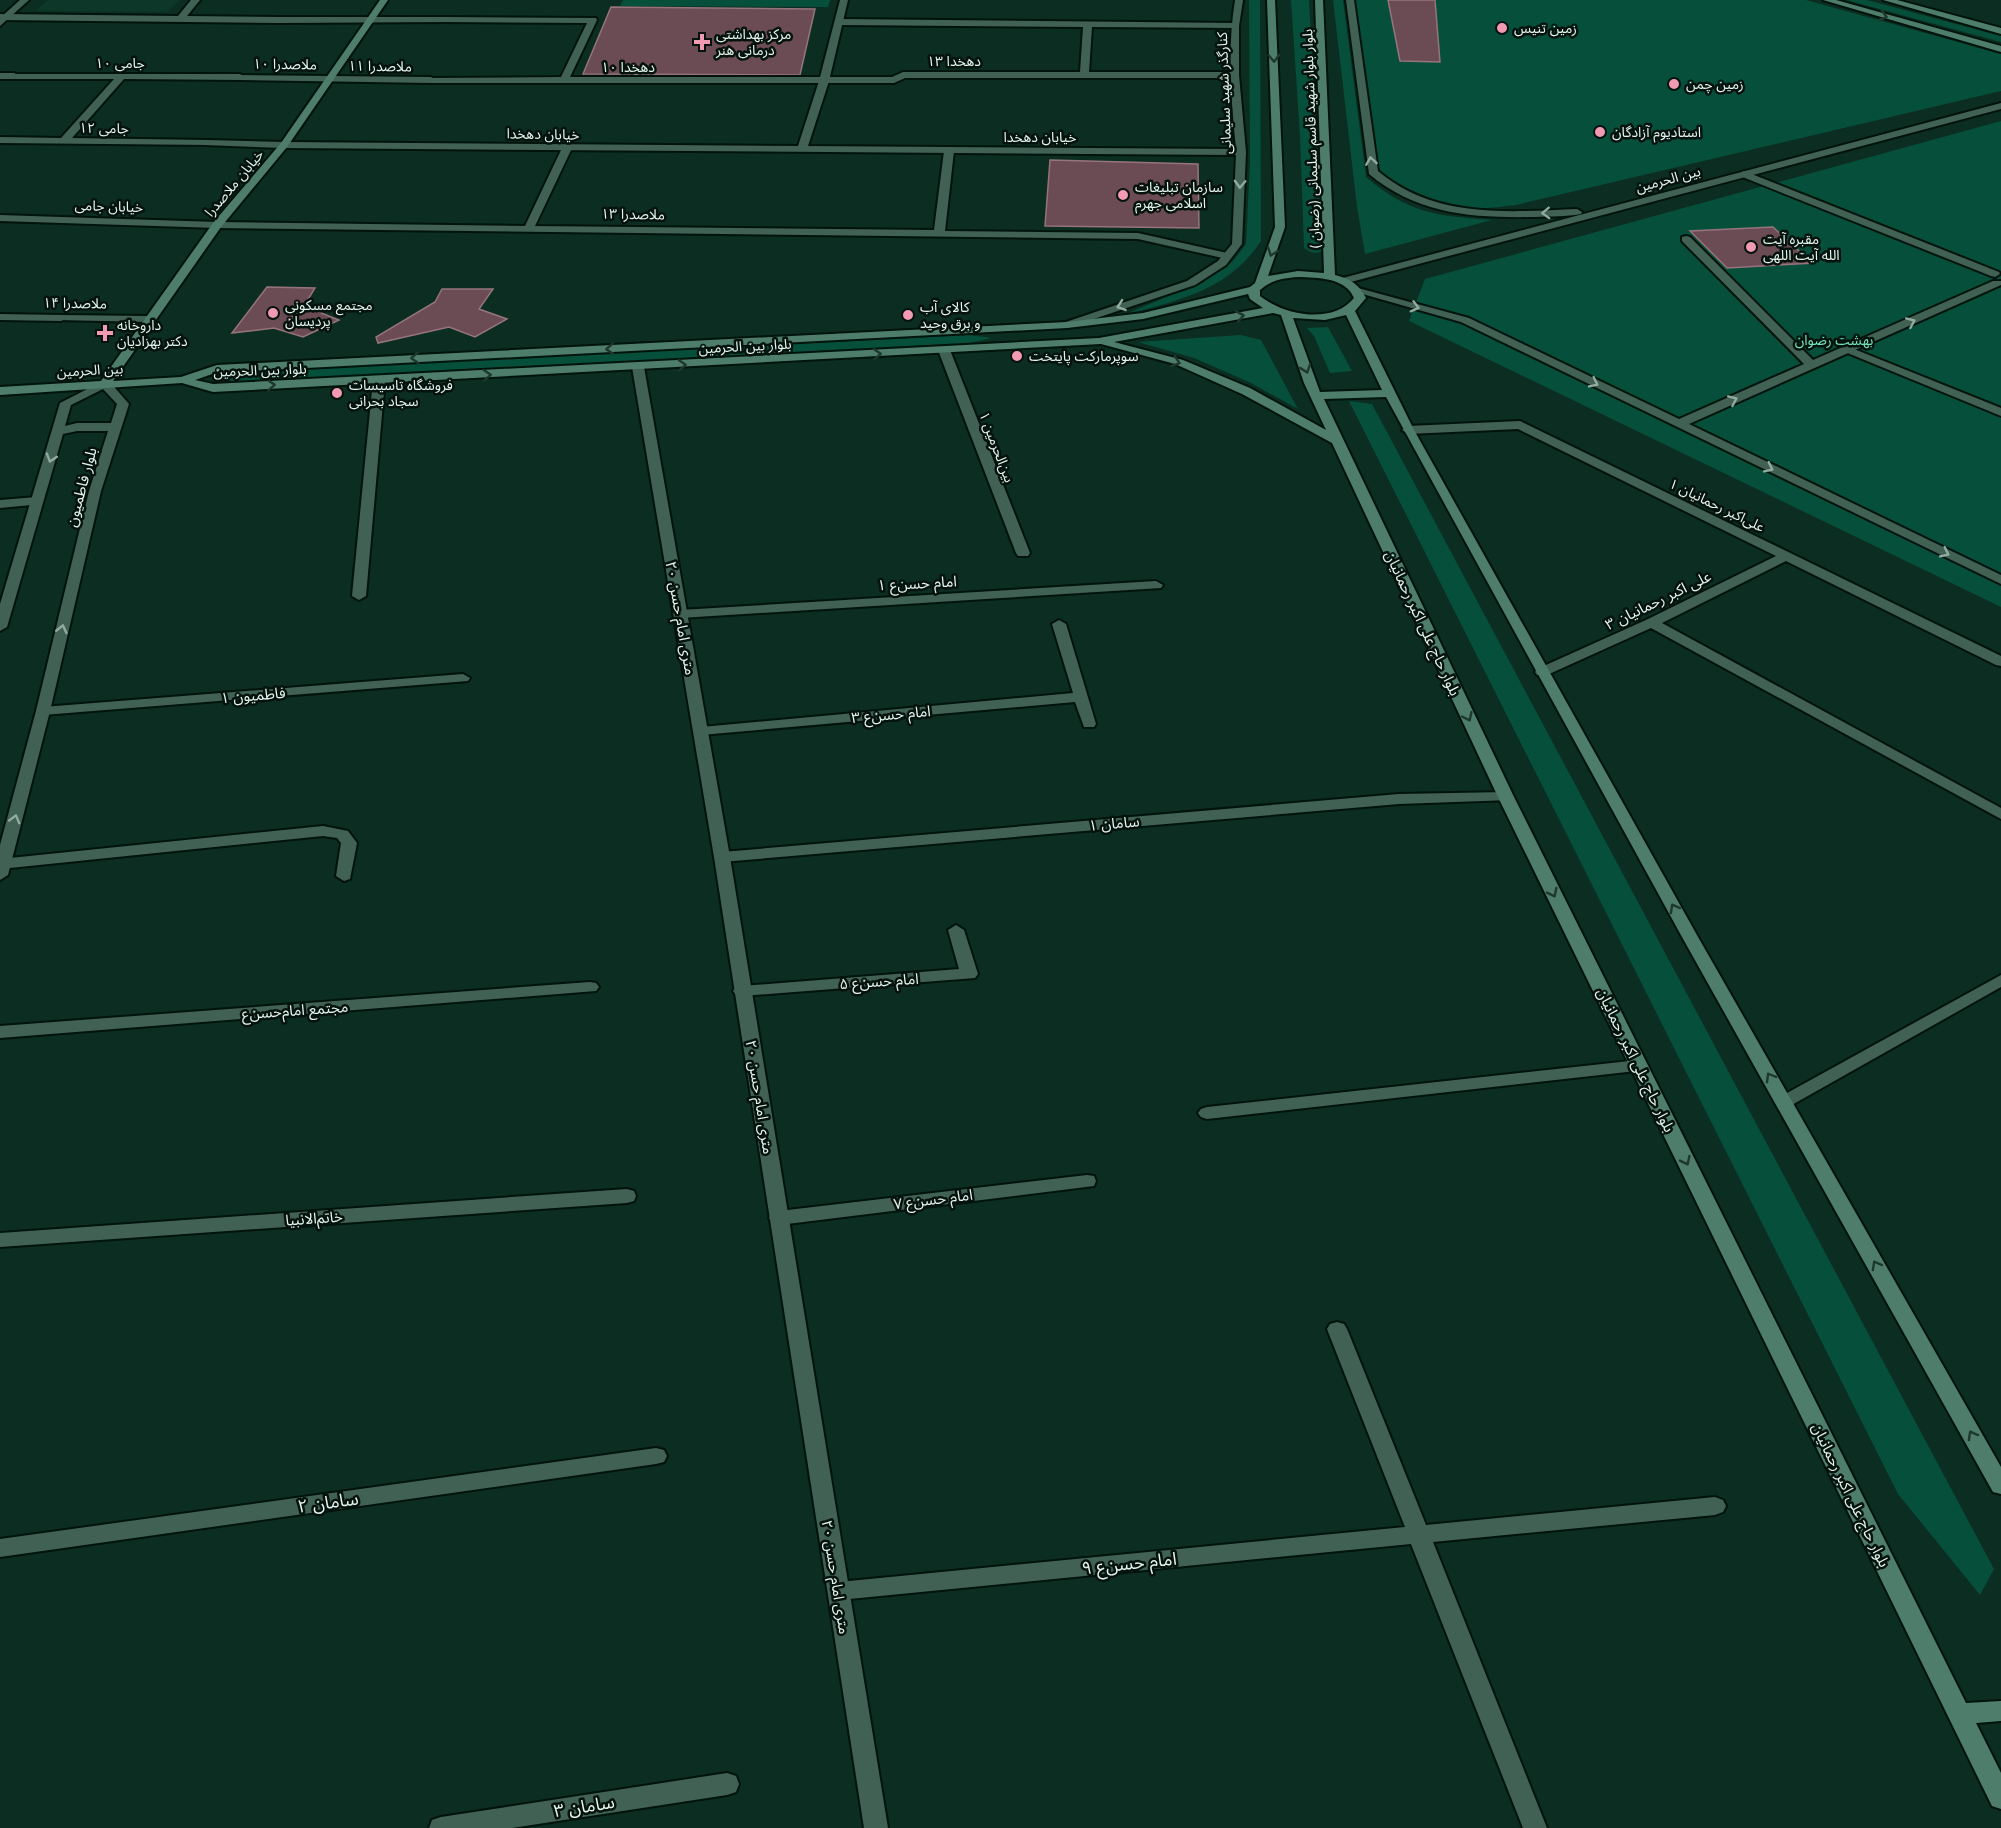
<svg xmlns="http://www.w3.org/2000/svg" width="2001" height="1828" viewBox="0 0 2001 1828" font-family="Mulish,'Noto Sans Arabic',sans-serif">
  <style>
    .built { fill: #0c3729 }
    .green { fill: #064f3a }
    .building { fill: #6b4c54; stroke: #96747c; stroke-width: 1.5 }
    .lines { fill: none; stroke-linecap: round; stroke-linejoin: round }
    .service-casing { stroke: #00140c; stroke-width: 4 }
    .minor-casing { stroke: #00140c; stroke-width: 4 }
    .tertiary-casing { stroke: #00140c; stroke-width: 4 }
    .secondary-casing { stroke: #00140c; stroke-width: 4 }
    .service { fill: #416154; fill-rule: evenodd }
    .minor { fill: #416154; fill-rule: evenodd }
    .tertiary { fill: #416154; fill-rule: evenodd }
    .secondary { fill: #4e7e6b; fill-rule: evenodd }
    .oneway { stroke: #1f382e }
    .oneway2 { stroke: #92aba0 }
    .poi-dot { fill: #f19ab1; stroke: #05120d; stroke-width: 2 }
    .labels { text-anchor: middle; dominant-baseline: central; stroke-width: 5; stroke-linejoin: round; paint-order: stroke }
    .far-poi-label { font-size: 14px; fill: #e3f5ed; stroke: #05120d; text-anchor: start }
    .far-street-label { font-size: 14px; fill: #e3f5ed; stroke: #05120d }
    .far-park-label { font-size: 14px; fill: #75e6bc; stroke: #05120d }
    .street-label { font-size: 15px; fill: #e3f5ed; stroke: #05120d }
    .near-street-label { font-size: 18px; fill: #e3f5ed; stroke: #05120d }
  </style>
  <rect width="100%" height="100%" fill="#0c2d21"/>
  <path class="built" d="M48,0H179L168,12L35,11Z"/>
  <path class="green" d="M623,0H830L828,7L620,6Z
    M1249,0H1260L1261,241C1228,291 1179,300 1124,315L1196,284L1232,262L1246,244L1250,162Z
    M1291,0H1309L1323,250C1316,255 1311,253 1304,248L1300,136Z
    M1333,0H1343L1366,177C1409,214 1438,216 1492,220L1365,254L1357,207Z
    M1354,0H1806L2001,54V91L1516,205C1504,206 1490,209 1478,208C1445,206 1402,196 1379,172Z
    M1846,0H1867L2001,36V42Z
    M2001,121V607L1409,321L1425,279Z
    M1328,327L1352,371L1330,373L1314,336L1307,328Z
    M968,335L992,338L970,343L236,382L220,378L227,374L239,372Z
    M1241,335L1261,340L1298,409L1249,382L1194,358L1138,342Z
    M1349,401L1372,404L1994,1569L1980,1595L1898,1494Z"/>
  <path class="building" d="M1388,0H1435L1440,62L1400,61Z
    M611,7L815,9L800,75L583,74Z
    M1050,160L1198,164L1199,228L1045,226Z
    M1773,227L1812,263L1727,268L1690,231Z
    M267,287L315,288L304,306L339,320L303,337L274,328L232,333Z
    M442,289H493L479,309L507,319L475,337L449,327L378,343L376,337L435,302Z"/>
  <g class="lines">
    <defs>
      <path id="service" d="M445,17L449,20L448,22L279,23L275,20L279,17Z
        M0,73H14L19,76L14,79H0Z
        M237,75L431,77L436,80L431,83L240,80L235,77Z
        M207,140L284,142L289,145L284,148L204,145L202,143Z
        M61,315L149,316L155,319L149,322L57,320L55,318Z
        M1849,347L2001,408V416L1845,352L1843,350Z
        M1506,792L1511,794L1514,797L1511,800L1399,804L722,862L714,857L722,852L1399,794Z
        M590,982L596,983L599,987L596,991L0,1038V1026Z"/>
      <path id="minor" d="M191,0H200L187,16L279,17L283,20L279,23L0,20V14L178,16Z
        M445,17L596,18L597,20L570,77H892L903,72H1080L1083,27L839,25L835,22L839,19L1235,23L1238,24V28L1092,27L1089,72H1234L1239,75L1234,78H905L894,83H431L426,80L428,78L561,77L587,23L442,22L441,20Z
        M11,74H240L245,77L240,80L124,79L72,138L207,140L212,143L210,145L0,143V137L61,138L114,79H14L11,78Z
        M567,145L572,148L535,226L934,230L944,151L949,148L954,151L945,231L1138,233L1227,253L1232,256L1227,259L1138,239L217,228L212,225L217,222L525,226L562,148Z
        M1744,171L1999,272L2000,274L1995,277L1991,276L1740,176L1739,174Z
        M1686,236L1690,237L1813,360L1993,281H2001V285L1689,424L2001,575V584L1461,322L1352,291L1358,288L1469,318L1679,419L1804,364L1682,241V237Z
        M0,314L61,315L67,318L61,321L0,320Z
        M944,347L950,350L1030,553L1028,556H1018L1016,553L938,350Z
        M379,376L385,380L366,596L359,600L352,596L373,380Z
        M1520,421L2001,656V666L1996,665L1786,561L1662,623L2001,808V819L1651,628L1547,675H1537L1535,672L1537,669L1646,620L1776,556L1518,429L1408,434L1402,430L1408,426Z
        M37,497L43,501L42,504L0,508V500Z
        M1156,581L1163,585L1161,588L680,618L673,614L680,610Z
        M1059,620L1066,624L1096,724L1094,727H1084L1075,702L701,735L694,731L701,727L1073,693L1052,624Z
        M463,674L470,678L468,681L43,715L36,711L43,707Z
        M323,826L348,831L357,843L350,879L344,881L336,876L341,843L337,838L323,836L0,869V859Z
        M956,925L964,930L978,974L975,978L742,996L736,995L733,991L736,987L742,986L959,969L948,930Z
        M2001,975V987L1790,1106H1778L1775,1102L1778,1098Z
        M1639,1060L1645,1062L1648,1066L1645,1070L1207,1119L1201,1117L1198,1113L1201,1109L1207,1107Z
        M1087,1175L1094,1176L1096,1181L1094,1186L779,1225L772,1223L769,1218L772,1213L779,1211Z
        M627,1189L634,1191L636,1196L634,1201L627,1203L0,1247V1233Z
        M1337,1322L1344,1324L1347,1329L1426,1525L1715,1497L1723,1500L1726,1506L1723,1512L1715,1515L1433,1542L1547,1828H1523L1411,1544L839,1600L831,1598L828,1591L831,1584L839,1582L1405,1527L1327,1329L1330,1324Z
        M656,1448L664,1450L667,1456L664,1462L656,1464L0,1557V1539Z
        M727,1773L736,1776L739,1784L736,1792L727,1795L512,1828H429L432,1820L441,1817Z"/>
      <path id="tertiary" d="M20,0H29L0,26V18Z
        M840,0H848L829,81L808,146L1236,149C1231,99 1227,50 1235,0H1243L1239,26V75L1246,152L1242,244L1226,265L1195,285L1067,328L1063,327V323L1187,281L1218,261L1232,244L1236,155L284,148L279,145L284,142L798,146L819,81Z
        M1346,0H1354L1378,171C1435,219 1507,212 1577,209L1582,212L1581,214C1566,217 1550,216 1535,217C1474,218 1418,215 1369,174Z
        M2001,103V109L1347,283L1343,284L1338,281L1339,279Z
        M0,215L217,222L222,225L217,228L0,221Z
        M638,363L644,367L730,857L888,1828H864L714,857L632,367Z
        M105,380L109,381L129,404L101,491L50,711L8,875L0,880V845L36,711L89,491L108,431H77L63,434L7,627L0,631V604L60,403ZM103,389L117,404L111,423H77L65,426L71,405Z"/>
      <path id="secondary" d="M380,0H388L287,147L221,227L113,381L181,377L217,365L1067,322L1143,313L1250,287L1255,283L1275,227L1267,0H1275L1285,227L1268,276L1298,271L1324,273L1315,0H1323L1335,275C1350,279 1359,284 1366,298L1355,311L1414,430L1698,937L2001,1467V1494L1993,1492L1682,937L1386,397L1324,399L1514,797L1966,1703L2001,1701V1721L1976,1723L2001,1773V1809L1992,1806L1498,797L1332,443L1242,394L1175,364L1101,344L213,392L182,383L0,395V387L101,381L213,223L281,143ZM1298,277C1318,278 1345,277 1354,298C1332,325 1284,315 1260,296V290C1271,280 1283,278 1298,277ZM1248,294L1250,299L1263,308L1099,338L213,384L195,380L218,372L250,371L1067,328L1143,319ZM1273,313L1281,315L1304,383L1326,430L1250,388L1183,360L1114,342ZM1346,315L1382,390L1320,392L1293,318L1325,320Z
        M1823,0H1836L2001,46V52Z
        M1883,0H1897L2001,28V34Z"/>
    </defs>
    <use href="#service" class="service-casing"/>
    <use href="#minor" class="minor-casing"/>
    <use href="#tertiary" class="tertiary-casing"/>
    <use href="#secondary" class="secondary-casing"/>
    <use href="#service" class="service"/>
    <use href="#minor" class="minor"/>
    <use href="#tertiary" class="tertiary"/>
    <use href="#secondary" class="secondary"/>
  </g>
  <defs><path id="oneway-chevron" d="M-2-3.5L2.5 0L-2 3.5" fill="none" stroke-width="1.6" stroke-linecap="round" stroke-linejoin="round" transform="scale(1.5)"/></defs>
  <g class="oneway">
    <use href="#oneway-chevron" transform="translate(1883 16) rotate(16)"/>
    <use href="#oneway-chevron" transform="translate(1274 58) rotate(88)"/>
    <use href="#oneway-chevron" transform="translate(1272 252) rotate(110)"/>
    <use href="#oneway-chevron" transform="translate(1240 316) rotate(-10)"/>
    <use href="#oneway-chevron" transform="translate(610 349) rotate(177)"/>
    <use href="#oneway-chevron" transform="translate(877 354) rotate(-3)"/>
    <use href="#oneway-chevron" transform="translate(415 358) rotate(177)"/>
    <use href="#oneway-chevron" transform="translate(1176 362) rotate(18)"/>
    <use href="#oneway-chevron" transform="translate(682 365) rotate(-3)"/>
    <use href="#oneway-chevron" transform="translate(1306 369) rotate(71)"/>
    <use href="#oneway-chevron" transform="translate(487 375) rotate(-3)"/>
    <use href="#oneway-chevron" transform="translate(271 385) rotate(-3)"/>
    <use href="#oneway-chevron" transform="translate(1468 717) rotate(65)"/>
    <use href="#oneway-chevron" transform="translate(1553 893) rotate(64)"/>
    <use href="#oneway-chevron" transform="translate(1674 908) rotate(-119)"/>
    <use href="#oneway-chevron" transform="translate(1770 1077) rotate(-120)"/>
    <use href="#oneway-chevron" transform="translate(1686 1161) rotate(64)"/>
    <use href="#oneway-chevron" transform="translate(1876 1265) rotate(-119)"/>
    <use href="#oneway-chevron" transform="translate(1972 1435) rotate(-119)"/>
  </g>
  <g class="oneway2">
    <use href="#oneway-chevron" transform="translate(1371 161) rotate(-99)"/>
    <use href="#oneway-chevron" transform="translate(1240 184) rotate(92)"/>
    <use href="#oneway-chevron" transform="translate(1546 213) rotate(178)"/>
    <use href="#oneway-chevron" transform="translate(1121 306) rotate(161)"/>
    <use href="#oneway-chevron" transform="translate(1415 307) rotate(15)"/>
    <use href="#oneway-chevron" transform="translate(1911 322) rotate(-24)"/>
    <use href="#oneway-chevron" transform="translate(1594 383) rotate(26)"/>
    <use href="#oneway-chevron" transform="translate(1733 400) rotate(-24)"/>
    <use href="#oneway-chevron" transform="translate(51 458) rotate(107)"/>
    <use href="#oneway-chevron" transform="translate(1769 468) rotate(26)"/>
    <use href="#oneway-chevron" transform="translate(1945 553) rotate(26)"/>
    <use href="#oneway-chevron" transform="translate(62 629) rotate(-77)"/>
    <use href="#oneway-chevron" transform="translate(15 819) rotate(-75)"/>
  </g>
  <g class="poi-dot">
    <circle cx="1502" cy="28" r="6"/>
    <path d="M699 33h6v6h6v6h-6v6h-6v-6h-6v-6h6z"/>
    <circle cx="1674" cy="84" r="6"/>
    <circle cx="1600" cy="132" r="6"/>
    <circle cx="1123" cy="195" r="6"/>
    <circle cx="1751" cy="247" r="6"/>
    <circle cx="273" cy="313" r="6"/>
    <circle cx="908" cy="315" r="6"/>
    <path d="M102 324h6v6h6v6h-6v6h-6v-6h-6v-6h6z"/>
    <circle cx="1017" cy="356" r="6"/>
    <circle cx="337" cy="393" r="6"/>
  </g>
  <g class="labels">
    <g class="far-poi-label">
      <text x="1514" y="28">زمین تنیس</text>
      <text x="716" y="34">مرکز بهداشتی<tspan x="716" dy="16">درمانی هنر</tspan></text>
      <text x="1686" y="84">زمین چمن</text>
      <text x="1612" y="132">استادیوم آزادگان</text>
      <text x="1135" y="187">سازمان تبلیغات<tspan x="1135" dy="16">اسلامی جهرم</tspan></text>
      <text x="1763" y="239">مقبره آیت<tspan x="1763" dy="16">الله آیت اللهی</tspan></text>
      <text x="285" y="305">مجتمع مسکونی<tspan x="285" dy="16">پردیسان</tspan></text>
      <text x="920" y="307">کالای آب<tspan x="920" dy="16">و برق وحید</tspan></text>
      <text x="117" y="325">داروخانه<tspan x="117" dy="16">دکتر بهزادیان</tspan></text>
      <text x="1029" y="356">سوپرمارکت پایتخت</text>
      <text x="349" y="385">فروشگاه تاسیسات<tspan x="349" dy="16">سجاد بحرانی</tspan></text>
    </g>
    <g class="far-street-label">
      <text x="954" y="61">دهخدا ۱۳</text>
      <text x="120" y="63">جامی ۱۰</text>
      <text transform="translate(285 64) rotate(1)">ملاصدرا ۱۰</text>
      <text transform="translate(380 66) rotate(1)">ملاصدرا ۱۱</text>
      <text x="628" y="67">دهخدا ۱۰</text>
      <text transform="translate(1224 93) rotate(-92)">کنارگذر شهید سلیمانی</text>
      <text transform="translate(104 128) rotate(1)">جامی ۱۲</text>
      <text transform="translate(543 134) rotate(1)">خیابان دهخدا</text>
      <text x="1040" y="137">خیابان دهخدا</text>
      <text transform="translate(1311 139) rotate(-92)">بلوار بلوار شهید قاسم سلیمانی (رضوان )</text>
      <text transform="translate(1668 179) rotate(-15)">بین الحرمین</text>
      <text transform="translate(234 183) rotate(-50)">خیابان ملاصدرا</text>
      <text transform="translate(109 206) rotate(2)">خیابان جامی</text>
      <text transform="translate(633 214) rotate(1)">ملاصدرا ۱۳</text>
      <text transform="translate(75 303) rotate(1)">ملاصدرا ۱۴</text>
      <text transform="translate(745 346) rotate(-3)">بلوار بین الحرمین</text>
      <text transform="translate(90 370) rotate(-3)">بین الحرمین</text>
      <text transform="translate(260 370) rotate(-2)">بلوار بین الحرمین</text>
      <text transform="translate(997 447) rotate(69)">بین‌الحرمین ۱</text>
      <text transform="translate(1717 505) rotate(26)">علی‌اکبر رحمانیان ۱</text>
    </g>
    <g class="far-park-label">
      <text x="1834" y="340">بهشت رضوان</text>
    </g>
    <g class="street-label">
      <text transform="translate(81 487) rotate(-75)">بلوار فاطمیون</text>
      <text transform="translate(917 583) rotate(-3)">امام حسن‌ع ۱</text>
      <text transform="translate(1658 600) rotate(-26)">علی اکبر رحمانیان ۳</text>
      <text transform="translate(681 618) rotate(80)">۲۰ متری امام حسن</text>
      <text transform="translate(1423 623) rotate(65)">بلوار حاج علی اکبر رحمانیان</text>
      <text transform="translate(253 695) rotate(-5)">فاطمیون ۱</text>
      <text transform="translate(891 714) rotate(-5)">امام حسن‌ع ۳</text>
      <text transform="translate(1114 823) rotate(-5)">سامان ۱</text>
      <text transform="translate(879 981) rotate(-4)">امام حسن‌ع ۵</text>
      <text transform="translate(295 1010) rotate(-4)">مجتمع امام‌حسن‌ع</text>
      <text transform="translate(1636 1060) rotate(64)">بلوار حاج علی اکبر رحمانیان</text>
      <text transform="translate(760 1097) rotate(81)">۲۰ متری امام حسن</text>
      <text transform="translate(933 1199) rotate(-7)">امام حسن‌ع ۷</text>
      <text transform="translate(314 1218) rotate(-4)">خاتم‌الانبیا</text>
      <text transform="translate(1851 1495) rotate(64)">بلوار حاج علی اکبر رحمانیان</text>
      <text transform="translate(836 1577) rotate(81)">۲۰ متری امام حسن</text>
    </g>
    <g class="near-street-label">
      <text transform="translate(328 1502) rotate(-8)">سامان ۲</text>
      <text transform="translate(1129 1563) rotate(-6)">امام حسن‌ع ۹</text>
      <text transform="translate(584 1806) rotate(-9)">سامان ۳</text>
    </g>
  </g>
</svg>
